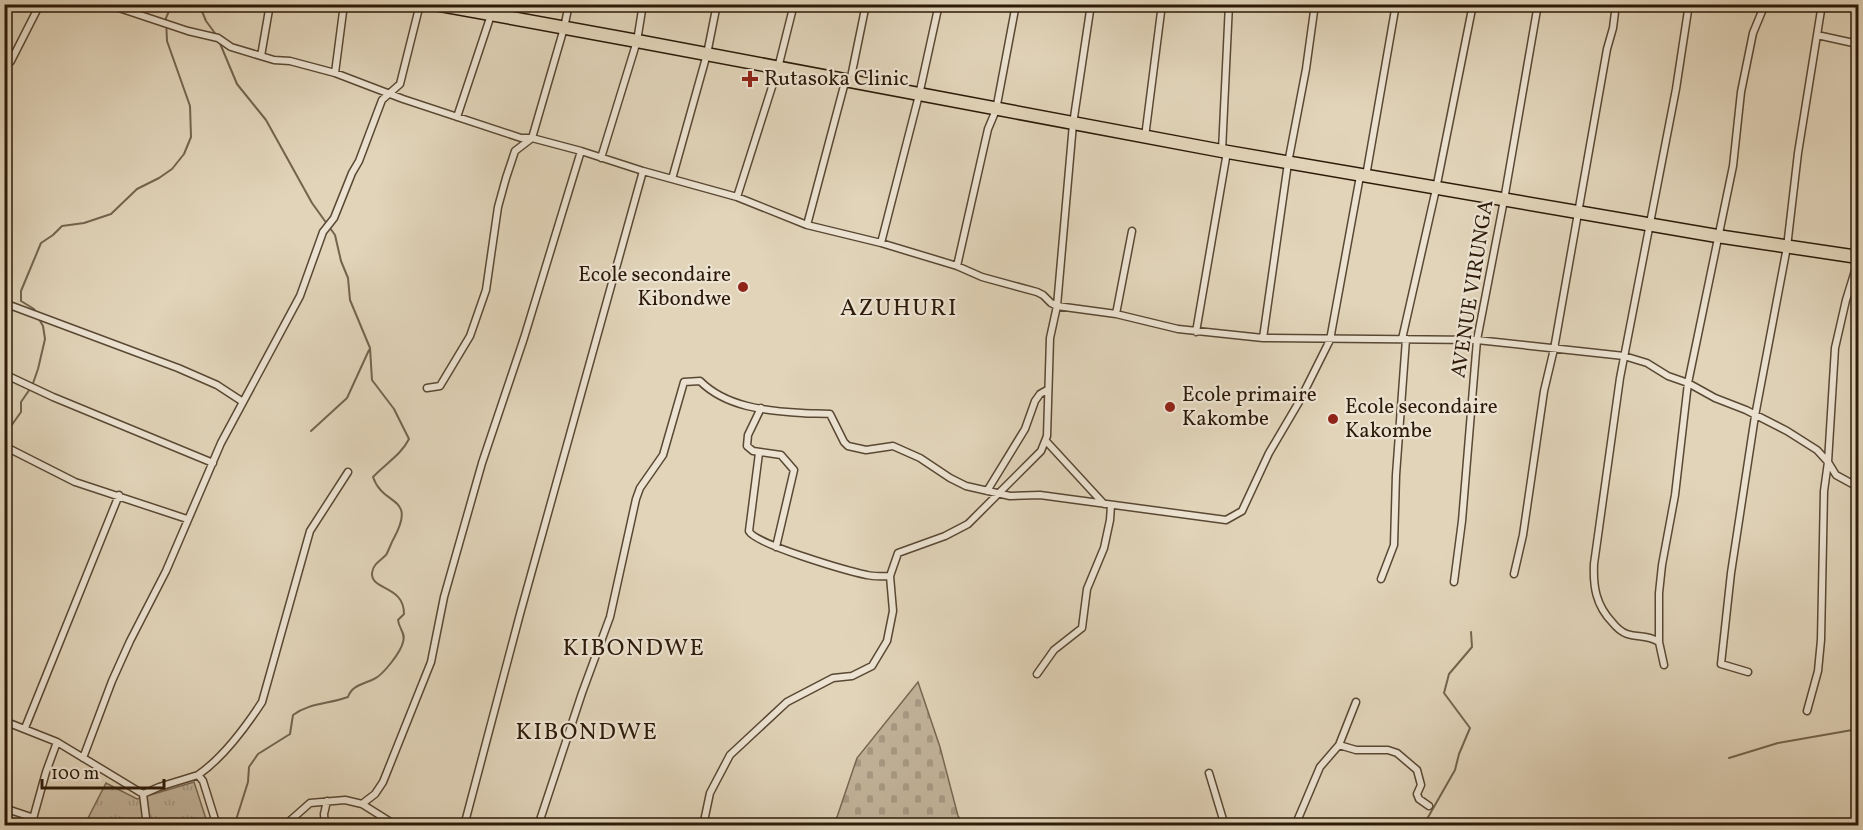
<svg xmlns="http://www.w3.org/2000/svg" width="1863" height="830" viewBox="0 0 1863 830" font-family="Vollkorn,serif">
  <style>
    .grass { fill: url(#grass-tufts); stroke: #776752; stroke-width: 1.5 }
    .cemetery { fill: url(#cemetery-stones); stroke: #776752; stroke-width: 1.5 }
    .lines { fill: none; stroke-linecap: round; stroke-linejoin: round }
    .stream { stroke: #73644e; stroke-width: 2 }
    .street-casing { stroke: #594834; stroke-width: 9 }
    .highway-casing { stroke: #2c1a08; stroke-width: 15 }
    .street { stroke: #ece3d2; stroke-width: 6 }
    .highway { stroke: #e1d4b9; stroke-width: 12 }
    .poi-dot { fill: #8f2418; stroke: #ece3d2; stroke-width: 2 }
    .labels { text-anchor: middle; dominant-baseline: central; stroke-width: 4.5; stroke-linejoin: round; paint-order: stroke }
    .poi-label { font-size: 21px; fill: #2c1a08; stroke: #ece3d2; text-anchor: start }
    .street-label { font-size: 21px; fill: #2c1a08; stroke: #ece3d2 }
    .quarter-label { font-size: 24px; letter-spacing: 1.5px; fill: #2c1a08; stroke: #ece3d2 }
  </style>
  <defs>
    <pattern id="grass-tufts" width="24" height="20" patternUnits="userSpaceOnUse" patternTransform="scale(1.5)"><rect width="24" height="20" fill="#c2b49b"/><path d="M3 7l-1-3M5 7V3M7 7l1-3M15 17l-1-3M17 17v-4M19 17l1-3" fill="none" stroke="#a79a84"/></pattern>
    <pattern id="cemetery-stones" width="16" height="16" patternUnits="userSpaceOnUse" patternTransform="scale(1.5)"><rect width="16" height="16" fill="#c2b49b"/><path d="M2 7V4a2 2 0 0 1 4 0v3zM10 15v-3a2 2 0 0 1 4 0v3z" fill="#a79a84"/></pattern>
  </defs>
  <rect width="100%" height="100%" fill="#e1d4b9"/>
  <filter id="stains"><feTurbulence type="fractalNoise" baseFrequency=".00333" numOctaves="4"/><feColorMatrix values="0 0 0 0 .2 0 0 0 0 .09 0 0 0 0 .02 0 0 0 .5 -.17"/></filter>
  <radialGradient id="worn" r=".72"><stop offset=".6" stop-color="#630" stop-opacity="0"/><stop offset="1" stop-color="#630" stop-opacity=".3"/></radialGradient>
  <path class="grass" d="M194,782L208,825L84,826L106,783L137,799Z"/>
  <path class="cemetery" d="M918,682L940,747L958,816L965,825H828L837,817L857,758Z"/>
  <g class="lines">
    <path class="stream" d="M199,4L206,21L217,36
      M219,41L237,84L266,120L312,203L335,235L341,261L348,278L350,300L370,348L372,380L394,409L409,439C401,455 385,464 373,477C383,507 417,495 394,538C391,543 389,550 386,555C380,561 373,564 372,573C371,591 404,585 404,614L398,620C399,629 406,633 403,642C401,652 383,675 374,679C364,684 352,685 348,697C329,704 309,703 293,715L290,734L258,754L249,767L248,782L236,820L241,826
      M37,314L34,309L21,301V291L41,243L53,235L62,226L84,223L111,214L137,189L159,178L172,169L184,154L191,137L190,106L167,41L166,18L172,4
      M311,431L347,398L369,350
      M4,436L21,412V402L32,386L38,369L45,339L43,326L39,319
      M1729,758L1778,743L1858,729
      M1423,826L1455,770L1459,754L1470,728L1444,693L1449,674L1472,647L1471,632"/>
    <defs>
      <path id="street" d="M107,4L188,31L218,38L231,47L274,60L290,61L335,73L403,99L521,138H532L581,151L643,171L737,197L807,225L881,243L957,266L982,277L1037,292L1043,295L1051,303L1057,306L1116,314L1178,329L1263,338L1477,340L1624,356L1647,363L1668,376L1688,383L1715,398L1746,410L1787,431L1817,450L1828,462L1836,475L1858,487
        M1817,35L1858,44
        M261,56L270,4
        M4,68L11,61L40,4
        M335,73L344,4
        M850,82L866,4
        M457,117L491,15L493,4
        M1145,137L1162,4
        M1222,151L1229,4
        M601,158L637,41L643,4
        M1366,176L1396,4
        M672,179L707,54L717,4
        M737,197L778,68L794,4
        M807,225L845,82
        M881,243L919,95L939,4
        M957,266L988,129L996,110L1016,4
        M4,303L178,368L217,385L243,402
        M1116,314L1132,231
        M1196,332L1227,152
        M1263,338L1288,163L1306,69L1315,4
        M1402,339L1436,189L1473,4
        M4,374L53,397L213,463
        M427,388L440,386L470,336L486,290L498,207L506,178L515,151L532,138L564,28L569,4
        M761,408L748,435L747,446L753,451L781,455L794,470L776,547
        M1046,441L1104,504
        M4,446L75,482L187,519
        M759,453L749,531C754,544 848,571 867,575C875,577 882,576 890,576
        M987,491L1025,429L1035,401L1040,394L1047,390
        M1514,574L1523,535L1544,391L1554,349L1607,49L1613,28L1616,4
        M1381,579L1394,545L1396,475L1406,339
        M1454,582L1462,521L1477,340L1504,200L1538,4
        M1659,642C1646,634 1639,638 1627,634C1621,632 1616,627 1612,622C1596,605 1593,587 1594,564L1620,378L1676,89L1689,4
        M1664,665L1659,642V593L1662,565L1675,495L1688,383L1733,166L1741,92L1753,33L1765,4
        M1748,672L1721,664L1731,573L1755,416L1787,247L1798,153L1822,4
        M1037,674L1054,650L1082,628L1087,589L1104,548L1110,520L1111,505
        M1807,711L1818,671L1821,640L1824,491L1828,462L1835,348L1846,300L1858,261
        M4,721L57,742L143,794L159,787L198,775L203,781L217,826
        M25,728L119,495
        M1339,745L1356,750H1388L1397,753L1417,770L1421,785L1417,794L1419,799L1429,806
        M83,758L112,681L130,641L166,571L221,443L300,296L323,232L334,218L352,173L359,161L382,100L400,84L420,4
        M1209,773L1225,826
        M198,775C224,757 245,728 262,702L310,531L348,472
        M143,794L147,826
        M362,804L375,794L383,782L431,662L444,597L482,463L524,338L581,151
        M4,808L34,818
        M31,826L46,772L57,742
        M284,826L310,803L345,800L362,804L397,826
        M325,826L324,814L327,801
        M464,826L520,614L643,171
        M538,826L582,693L610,617L636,499L640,488L663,455L684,382L700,381C726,407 766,411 802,413C811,414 821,413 830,414L844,442L848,446L866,450L893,446L920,458L950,478L966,486L1010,496L1040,495L1062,498L1226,520L1242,511L1269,453L1299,402L1330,340L1360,176
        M703,826L710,793L730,755L787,702L833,678L852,676L872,666L887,641L893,611L890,576L898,553L945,536L968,524L1041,451L1047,436L1050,338L1057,306L1073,124L1091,4
        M1295,826L1320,767L1339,745L1356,702"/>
      <path id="highway" d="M435,4L637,41L1222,151L1717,236L1858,257"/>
    </defs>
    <use href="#street" class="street-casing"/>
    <use href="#highway" class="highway-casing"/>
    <use href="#street" class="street"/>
    <use href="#highway" class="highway"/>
  </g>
  <g class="poi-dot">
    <path d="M747 70h6v6h6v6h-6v6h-6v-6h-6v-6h6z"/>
    <circle cx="743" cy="287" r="6"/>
    <circle cx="1170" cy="407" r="6"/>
    <circle cx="1333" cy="419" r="6"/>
  </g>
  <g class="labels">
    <g class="poi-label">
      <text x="764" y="79">Rutasoka Clinic</text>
      <text x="731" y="275" text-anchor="end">Ecole secondaire<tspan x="731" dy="24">Kibondwe</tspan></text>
      <text x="1182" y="395">Ecole primaire<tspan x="1182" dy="24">Kakombe</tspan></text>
      <text x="1345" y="407">Ecole secondaire<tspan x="1345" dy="24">Kakombe</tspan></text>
    </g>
    <g class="street-label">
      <text transform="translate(1473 289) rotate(-81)">AVENUE VIRUNGA</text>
    </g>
    <g class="quarter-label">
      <text x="899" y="309">AZUHURI</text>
      <text x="634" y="649">KIBONDWE</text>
      <text x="587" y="733">KIBONDWE</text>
    </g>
  </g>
  <rect width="1863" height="830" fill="none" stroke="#e1d4b9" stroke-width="24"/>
  <rect x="6" y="6" width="1851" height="818" fill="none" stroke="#2c1a08" stroke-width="3"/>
  <rect x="12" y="12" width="1839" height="806" fill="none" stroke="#2c1a08" stroke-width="1.5"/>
  <path d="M42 779v9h122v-9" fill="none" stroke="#2c1a08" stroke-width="3"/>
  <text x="51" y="779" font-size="18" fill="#2c1a08" stroke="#ece3d2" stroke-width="4.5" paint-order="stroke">100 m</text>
  <rect width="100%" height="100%" filter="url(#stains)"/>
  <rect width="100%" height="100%" fill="url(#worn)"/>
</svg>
